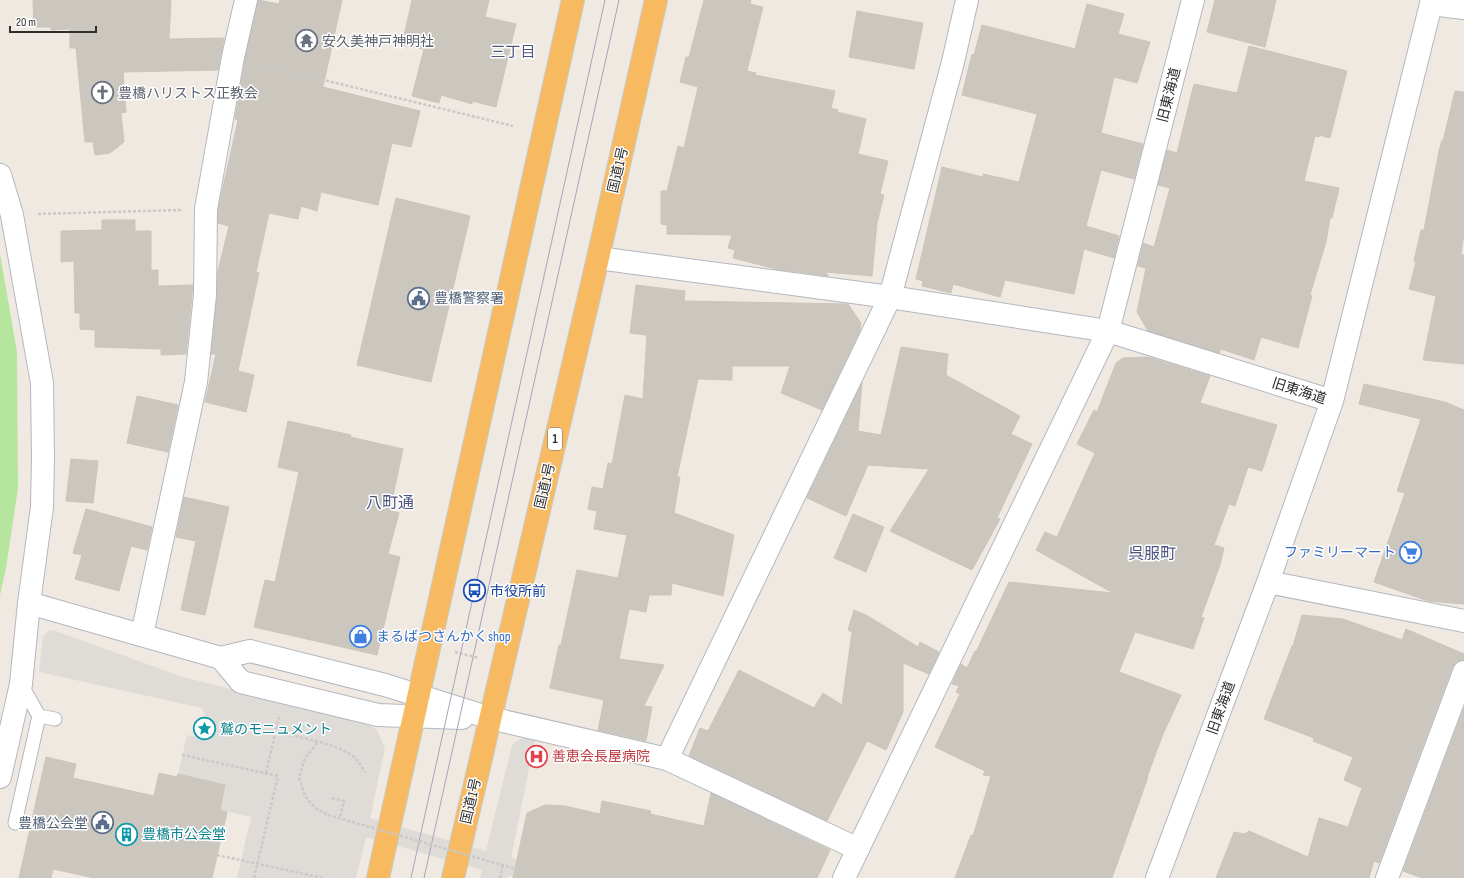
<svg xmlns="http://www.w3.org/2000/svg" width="1464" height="878" viewBox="0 0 1464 878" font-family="'Sofia Sans Condensed','Noto Sans JP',sans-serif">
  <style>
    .green { fill: #b6e59e }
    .plaza { fill: #dfdcd8 }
    .building { fill: #cbc7bf; stroke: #cbc5ba }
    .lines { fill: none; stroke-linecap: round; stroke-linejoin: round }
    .service-casing { stroke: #b4b7c1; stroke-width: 15 }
    .minor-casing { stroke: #b4b7c1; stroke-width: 24 }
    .tertiary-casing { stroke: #b4b7c1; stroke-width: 24 }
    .trunk-casing { stroke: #c9c9c9; stroke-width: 24 }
    .path { stroke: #c9c9c9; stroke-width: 2.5; stroke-dasharray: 3 2; stroke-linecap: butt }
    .service { stroke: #fff; stroke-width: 13 }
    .minor { stroke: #fff; stroke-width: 22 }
    .tertiary { stroke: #fff; stroke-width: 22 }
    .trunk { stroke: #f8ba60; stroke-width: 22 }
    .tram { stroke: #a3a6b8; stroke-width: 1 }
    .path-bridge { stroke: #c9c9c9; stroke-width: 2.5; stroke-dasharray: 3 2; stroke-linecap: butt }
    .labels { text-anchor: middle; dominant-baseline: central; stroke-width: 3; stroke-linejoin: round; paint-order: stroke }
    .shield { fill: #fff; stroke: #6d6d6d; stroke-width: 1 }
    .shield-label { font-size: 13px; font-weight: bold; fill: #2e2e2e }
    .worship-label { font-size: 14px; fill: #5b616d; stroke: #fff; text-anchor: start }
    .street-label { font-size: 14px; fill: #2e2e2e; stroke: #fff }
    .service-label { font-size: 14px; fill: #4e5e75; stroke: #fff; text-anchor: start }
    .shop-label { font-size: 14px; fill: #366cbe; stroke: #fff; text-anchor: end }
    .transit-label { font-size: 14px; fill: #164399; stroke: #fff; text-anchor: start }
    .culture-label { font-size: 14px; fill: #0d838f; stroke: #fff; text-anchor: start }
    .health-label { font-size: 14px; fill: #be3a42; stroke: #fff; text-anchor: start }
    .neighbourhood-label { font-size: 15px; fill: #4d5680; stroke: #fff }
    .quarter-label { font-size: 16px; fill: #4d5680; stroke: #fff }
  </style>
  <rect width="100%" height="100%" fill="#efe9e1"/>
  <path class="green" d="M0,254L17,352L18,488L6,568L0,595Z"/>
  <path class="plaza" d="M53,630L183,677L364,722L377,730L385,748L370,818L486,851L511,749L513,744L520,739L524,738L535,739L511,858L518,860L513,877L508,876L507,878H480L482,870L366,837L356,878H237L251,817L220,810L225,785L178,774L187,735L197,737L201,735L205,715L202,708L39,672L43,636L48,631Z"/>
  <path class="building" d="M33,0H171L169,39L224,38L218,70L123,72L126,112L121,113L124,142L110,153L95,155L93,142H85L76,48H70V29L51,30V27H34Z
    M258,0L279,4L280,0H342L323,87L420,111L411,147L392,143L378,205L321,192L317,211L301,206L298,219L269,213L256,272L259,273L238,371L254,375L246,412L205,402L216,354H211L217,296L218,271L229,226L218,223V210L238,120L235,119L245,59Z
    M412,0H489L485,17L516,24L496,107L472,101V104L441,95L439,103L412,96L424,49L402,45Z
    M704,0H751L750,4L763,7L747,71L756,73L755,75L835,91L831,108L838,110L837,112L866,119L858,154L888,161L880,194L884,195L877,223L872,276L825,272L829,276L776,269L733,258L735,250L728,248L732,235L667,234V225L661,224V191H667L678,146L684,148L698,87L680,82L686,57H689Z
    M1215,0H1276L1265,47L1207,32Z
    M1087,4L1124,14L1118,34L1150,42L1137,83L1114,77L1101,133L1143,144L1134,179L1101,170L1086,226L1119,236L1114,258L1084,249L1074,294L1005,280L1000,297L953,284L951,293L922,286L923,281L916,279L942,167L983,177V174L1019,182L1037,114L962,95L972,54L974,55L982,25L1075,49Z
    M857,11L923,23L914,69L849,57Z
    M1249,46L1347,71L1330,138L1319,135V137L1315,136L1304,181L1339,188L1332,218H1330L1326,242L1310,295L1312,296L1298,348L1261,337L1254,360L1221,349L1219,353L1148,331L1137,312L1146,268L1138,266L1143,243L1154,247L1170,188L1158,185L1167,150L1177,153L1194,84L1237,93Z
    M1455,91L1464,92V233L1461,255H1464V364L1423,360L1436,296L1409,289L1416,262L1414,261L1421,230H1424L1439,151L1442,140L1443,141Z
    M396,198L470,216L431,382L357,365Z
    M102,220H135V231H151V270H158V286L193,285L186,354L161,355V349L95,347V330L80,329V313H75L74,261L61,262V231L102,230Z
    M636,285L685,291L684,301L848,304L861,323L860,330L822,410L781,393L790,366H732V380L698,379L677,477H680L674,513L734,535L723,596L672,583L671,595H649L646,612L629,609L619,659L664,665L644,706L652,707L646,741L598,730L604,700L550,688L559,645H561L577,570L618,578L627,535L594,529L597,511L588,509L592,487L603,489L608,463L612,464L625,395L643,399L647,335L630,333Z
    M901,347L948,354L946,375L1020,416L1011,434L1032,444L997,518L1000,519L972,570L890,531L929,469L868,465L846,516L807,498L862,383L858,431L881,435Z
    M1148,357L1210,376L1200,403L1277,425L1262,471L1248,467L1235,506L1229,504L1214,545L1224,548L1220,565L1201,617L1204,618L1193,649L1135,632L1119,672L1181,695L1163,734L1147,777H1148L1112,878H955L971,835L973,836L991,776L983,775L985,771L935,747L960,694L956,692L959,686L952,684L961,664L967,668L975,651L976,652L1009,582L1113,593L1036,550L1045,532L1057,537L1095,453L1077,444L1094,410L1097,412L1116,363L1123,358Z
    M1364,384L1445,402L1464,410V604L1428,601L1374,582L1405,493L1397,491L1421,419L1359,404Z
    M137,396L178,405L168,452L127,443Z
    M288,421L351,435L350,437L403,449L390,510L399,513L388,554L400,557L377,655L254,627L265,580L275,582L299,472L278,467Z
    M71,459L98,461L93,503L66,501Z
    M184,497L229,507L205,615L181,610L196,541L176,537Z
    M86,509L152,527L147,550L131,546L119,591L75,579L82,555L73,553Z
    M853,514L884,527L866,572L834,558Z
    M854,610L868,616L918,647L920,642L939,652L929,674L903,663V712L886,750L867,741L827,821L689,756L700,728L708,731L739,670L814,708L823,693L842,705L852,632L848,630Z
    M1302,615L1343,619L1402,640L1406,629L1464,654V660L1456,662L1452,668L1379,863L1374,861L1369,878H1216L1234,832L1245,834L1249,831L1308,857L1319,818L1348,827L1362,788L1344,780L1353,757L1313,741L1314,738L1264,719L1292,646H1293Z
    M1464,708V878H1422L1403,871Z
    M46,757L76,764L73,778L154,796L159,773L177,777L178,774L225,785L220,810L227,812L212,878H94L53,869L51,878H19Z
    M711,793L830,850L817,878H513L527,813L545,805L565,806L600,814L602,801L651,811L650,814L704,826Z"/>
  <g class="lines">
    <defs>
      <path id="service" d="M21,684L39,716L55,719
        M15,823L39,716"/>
      <path id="minor" d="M1431,4L1464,8
        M29,603L221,658L250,651L385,685L490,718L667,759L858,849
        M142,635L196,382L205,295L206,209L233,57L246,0
        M221,658L241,682L378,715L462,718
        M667,759L890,297L953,62L967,0
        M1387,878L1464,672"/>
      <path id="tertiary" d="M0,175L12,215L42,383L43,458L42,507L29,603L21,684L0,777
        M598,258L890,297L1108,331L1332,401
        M1268,582L1464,621
        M844,878L1108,331L1193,0
        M1157,878L1268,582L1332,401L1432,0"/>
      <path id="trunk" d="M378,878L573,0
        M453,878L598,258L656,0"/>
    </defs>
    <use href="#service" class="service-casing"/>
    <use href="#minor" class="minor-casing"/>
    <use href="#tertiary" class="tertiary-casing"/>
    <use href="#trunk" class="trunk-casing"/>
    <path class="path" d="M258,64L513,126
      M38,214L181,210
      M395,640L405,642
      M455,652L479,658
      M276,732C297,737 342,744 356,759C360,763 362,768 365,772
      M317,743L305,758L299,777L305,796L315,808L328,815
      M182,755L278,776L254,878
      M266,773L279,717
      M332,798L344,801L340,818
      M217,855L323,878
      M516,869L543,878
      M500,878L503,865"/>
    <use href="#service" class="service"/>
    <use href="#minor" class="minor"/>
    <use href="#tertiary" class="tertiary"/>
    <use href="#trunk" class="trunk"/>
    <path class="tram" d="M411,878L605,0
      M424,878L619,0"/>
    <path class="path-bridge" d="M328,815L516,869"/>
  </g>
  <defs>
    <symbol id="temple-ring" viewBox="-11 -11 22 22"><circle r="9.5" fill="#fff" stroke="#6b7280" stroke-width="1.5"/><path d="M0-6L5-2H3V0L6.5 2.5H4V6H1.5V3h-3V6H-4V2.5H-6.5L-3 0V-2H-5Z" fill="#6b7280"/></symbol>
    <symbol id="church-ring" viewBox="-11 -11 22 22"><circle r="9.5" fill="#fff" stroke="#6b7280" stroke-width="1.5"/><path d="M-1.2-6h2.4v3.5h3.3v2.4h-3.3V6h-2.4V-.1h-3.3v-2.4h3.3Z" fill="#6b7280"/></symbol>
    <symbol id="civic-ring" viewBox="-11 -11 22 22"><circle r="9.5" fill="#fff" stroke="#5c6f8a" stroke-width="1.5"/><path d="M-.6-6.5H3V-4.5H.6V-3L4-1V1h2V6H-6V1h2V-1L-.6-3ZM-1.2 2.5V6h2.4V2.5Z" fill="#5c6f8a"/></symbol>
    <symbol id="supermarket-ring" viewBox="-11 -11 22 22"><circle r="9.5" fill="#fff" stroke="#3f7fe0" stroke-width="1.5"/><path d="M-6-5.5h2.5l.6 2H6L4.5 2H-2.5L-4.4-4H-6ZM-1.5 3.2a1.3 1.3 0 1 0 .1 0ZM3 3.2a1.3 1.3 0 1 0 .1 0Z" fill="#3f7fe0"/></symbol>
    <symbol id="bus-ring" viewBox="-11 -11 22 22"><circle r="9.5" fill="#fff" stroke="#1a4fb4" stroke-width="1.5"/><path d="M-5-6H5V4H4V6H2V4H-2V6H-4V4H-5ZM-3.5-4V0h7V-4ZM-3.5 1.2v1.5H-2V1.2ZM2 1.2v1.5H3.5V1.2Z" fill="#1a4fb4"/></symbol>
    <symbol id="shop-ring" viewBox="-11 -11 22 22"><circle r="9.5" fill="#fff" stroke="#3f7fe0" stroke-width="1.5"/><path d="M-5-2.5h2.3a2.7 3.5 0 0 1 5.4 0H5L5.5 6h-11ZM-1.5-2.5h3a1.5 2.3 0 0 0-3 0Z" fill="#3f7fe0"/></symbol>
    <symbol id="sight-ring" viewBox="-11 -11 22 22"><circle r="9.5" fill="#fff" stroke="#0f9aa8" stroke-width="1.5"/><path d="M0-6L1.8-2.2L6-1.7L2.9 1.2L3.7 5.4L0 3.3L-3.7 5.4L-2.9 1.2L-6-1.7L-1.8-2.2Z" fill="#0f9aa8"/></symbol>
    <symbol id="hospital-ring" viewBox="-11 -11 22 22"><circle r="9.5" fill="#fff" stroke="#e0444e" stroke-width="1.5"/><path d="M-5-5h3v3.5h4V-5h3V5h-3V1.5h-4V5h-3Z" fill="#e0444e"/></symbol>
    <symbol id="building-ring" viewBox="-11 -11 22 22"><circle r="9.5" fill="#fff" stroke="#0f9aa8" stroke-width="1.5"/><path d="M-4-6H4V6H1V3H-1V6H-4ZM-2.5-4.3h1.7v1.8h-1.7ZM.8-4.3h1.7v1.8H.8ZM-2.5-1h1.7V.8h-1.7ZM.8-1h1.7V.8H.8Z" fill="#0f9aa8"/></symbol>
  </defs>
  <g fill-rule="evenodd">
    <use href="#temple-ring" x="294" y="28" width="25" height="25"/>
    <use href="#church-ring" x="90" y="80" width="25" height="25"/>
    <use href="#civic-ring" x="406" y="286" width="25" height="25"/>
    <use href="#supermarket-ring" x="1398" y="540" width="25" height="25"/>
    <use href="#bus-ring" x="462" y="578" width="25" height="25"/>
    <use href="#shop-ring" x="348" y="624" width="25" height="25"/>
    <use href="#sight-ring" x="192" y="716" width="25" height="25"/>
    <use href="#hospital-ring" x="524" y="744" width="25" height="25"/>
    <use href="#civic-ring" x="90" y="810" width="25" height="25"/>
    <use href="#building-ring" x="114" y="822" width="25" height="25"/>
  </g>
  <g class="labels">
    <rect class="shield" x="548" y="428" width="14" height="22" rx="3"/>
    <g class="shield-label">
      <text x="555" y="439">1</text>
    </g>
    <g class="worship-label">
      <text x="322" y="41">安久美神戸神明社</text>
      <text x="118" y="93">豊橋ハリストス正教会</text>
    </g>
    <g class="street-label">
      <text transform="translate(1169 95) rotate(-76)">旧東海道</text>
      <text transform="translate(618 170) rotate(-77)">国道1号</text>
      <text transform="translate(1299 391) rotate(18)">旧東海道</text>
      <text transform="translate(545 486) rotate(-77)">国道1号</text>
      <text transform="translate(1221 708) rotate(-70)">旧東海道</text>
      <text transform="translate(471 801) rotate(-77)">国道1号</text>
    </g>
    <g class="service-label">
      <text x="434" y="298">豊橋警察署</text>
      <text x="88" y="823" text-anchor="end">豊橋公会堂</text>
    </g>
    <g class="shop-label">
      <text x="1396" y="552">ファミリーマート</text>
      <text x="376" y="636" text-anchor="start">まるばつさんかくshop</text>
    </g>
    <g class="transit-label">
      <text x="490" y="591">市役所前</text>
    </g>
    <g class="culture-label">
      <text x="220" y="729">鷲のモニュメント</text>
      <text x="142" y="834">豊橋市公会堂</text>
    </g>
    <g class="health-label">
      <text x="552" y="756">善恵会長屋病院</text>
    </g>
    <g class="neighbourhood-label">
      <text x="513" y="52">三丁目</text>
    </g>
    <g class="quarter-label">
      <text x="390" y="503">八町通</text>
      <text x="1152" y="554">呉服町</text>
    </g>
  </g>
  <path d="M10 26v6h86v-6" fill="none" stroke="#2e2e2e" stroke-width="2"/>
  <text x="16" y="26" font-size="12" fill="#2e2e2e" stroke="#ffffff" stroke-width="3" paint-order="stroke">20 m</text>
</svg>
